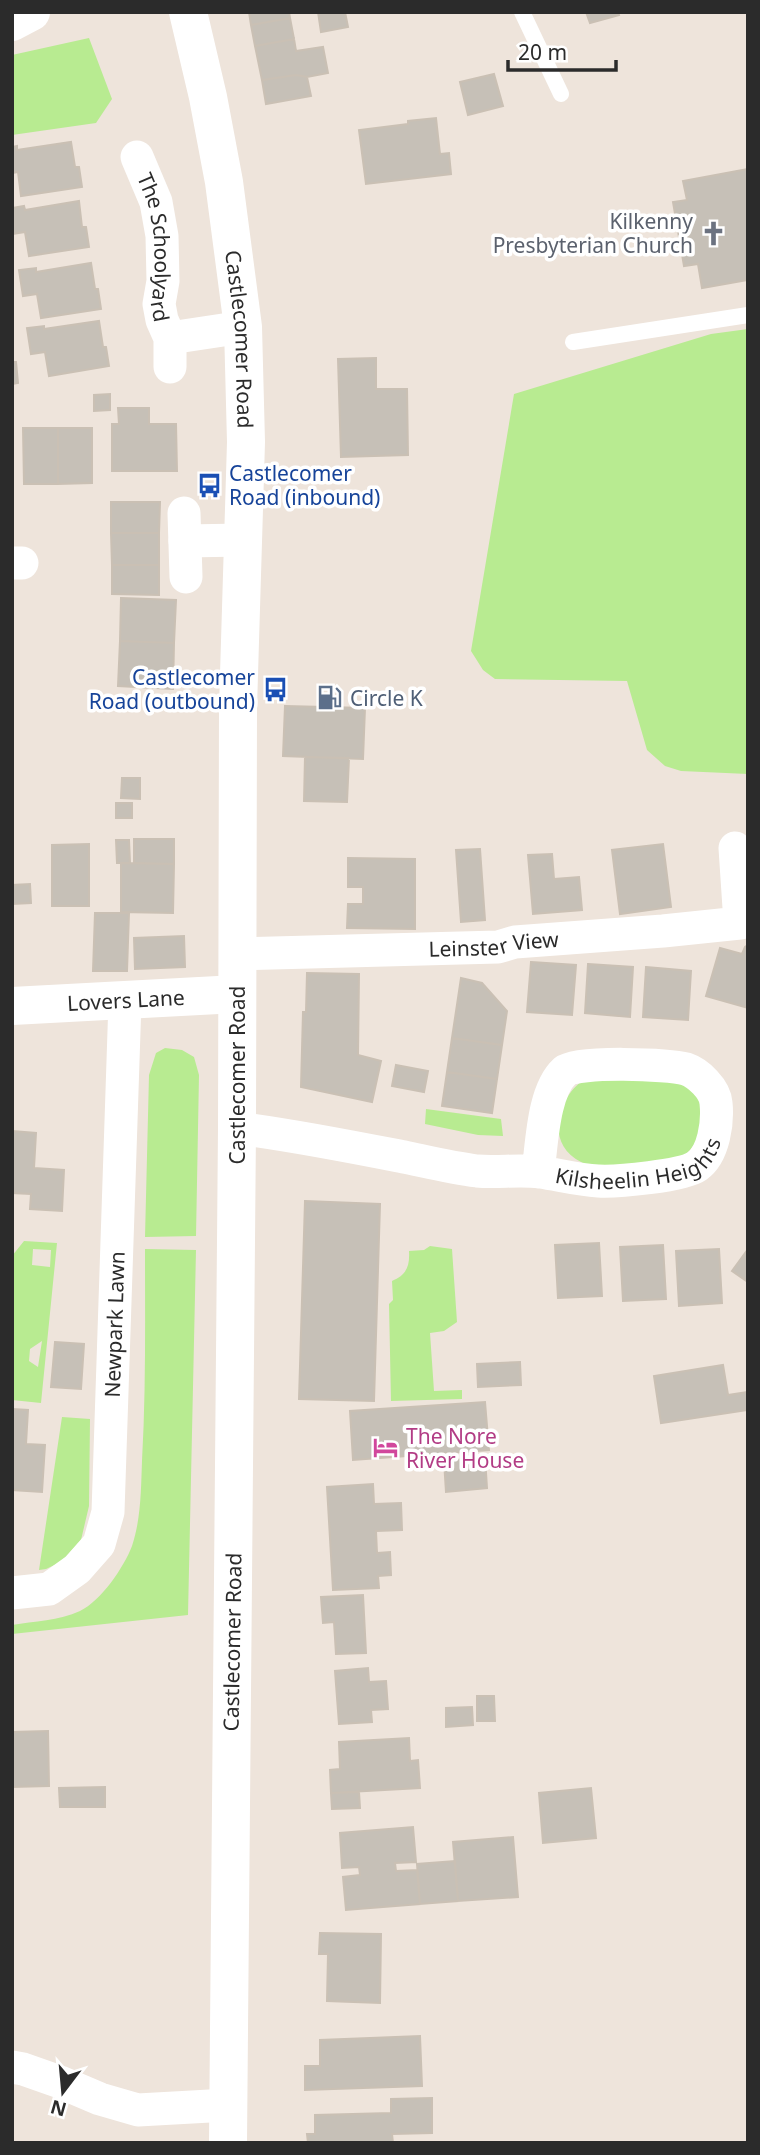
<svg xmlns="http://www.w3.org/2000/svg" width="760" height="2155" viewBox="0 0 760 2155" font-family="'Noto Sans',sans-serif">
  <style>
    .grass { fill: #b8eb91; fill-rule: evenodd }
    .building { fill: #c6c0b7; stroke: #cac0b4; stroke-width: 2 }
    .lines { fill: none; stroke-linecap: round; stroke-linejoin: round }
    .lane { stroke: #fff; stroke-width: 16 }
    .street { stroke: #fff; stroke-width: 33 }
    .secondary { stroke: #fff; stroke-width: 38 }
    .labels { text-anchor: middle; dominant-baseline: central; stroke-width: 7; stroke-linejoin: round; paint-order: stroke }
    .worship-label { font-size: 21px; fill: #5b616d; stroke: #fff; text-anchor: end }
    .street-label { font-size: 21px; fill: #2b2b2b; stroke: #fff }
    .transit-label { font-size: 21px; fill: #164399; stroke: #fff; text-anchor: start }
    .service-label { font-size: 21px; fill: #4e5e75; stroke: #fff; text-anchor: start }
    .hotel-label { font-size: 21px; fill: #b23c85; stroke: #fff; text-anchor: start }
  </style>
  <rect width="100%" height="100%" fill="#eee4db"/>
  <path class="grass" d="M89,38L112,99L96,123L12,135V55Z
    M748,329V774L681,771L665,766L647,750L627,681L495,679L483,670L471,651L514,394L711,334Z
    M165,1048L182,1050L194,1057L199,1075L196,1236L145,1237L149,1075L156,1053Z
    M585,1079H665L688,1085L700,1100C700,1118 703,1137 689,1151C686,1154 680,1159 676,1160C667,1163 605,1168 596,1167C592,1167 584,1164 581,1162C545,1144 556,1098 585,1079Z
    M426,1109L501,1119L503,1136L478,1135L425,1124Z
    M24,1241L57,1243L41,1403L12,1400V1256ZM33,1249L51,1250L50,1267L32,1265ZM42,1341L38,1367L29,1361L30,1349Z
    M430,1246L452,1249L457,1322L444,1331L430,1333L434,1391L462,1390V1399L391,1401L389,1304L393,1300L392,1281C406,1275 410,1267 409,1251L424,1250Z
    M145,1249L196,1250L188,1615L12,1634V1625C34,1621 59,1621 80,1611C101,1601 124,1567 132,1546C141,1519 141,1489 142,1461C146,1391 145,1320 145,1249Z
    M62,1417L90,1419L89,1506L81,1540L61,1562L46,1569L39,1570Z"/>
  <path class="building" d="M249,12H289L290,18L251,25Z
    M318,12H345L348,27L321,32Z
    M586,12H618L619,15L590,23Z
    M290,18L294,39L255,46L251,25Z
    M294,39L296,51L323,47L328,73L307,77L296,75L262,80L255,46Z
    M494,74L503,106L468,115L460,82Z
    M296,75L307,77L311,96L266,104L262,80Z
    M436,118L440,154L449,153L451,174L366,184L359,130L408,124V121Z
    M71,142L75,167H79L82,187L21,196L18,172L12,173V147L17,146V150Z
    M748,169V280L702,288L698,264L684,266L673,202L687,200L683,181Z
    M79,201L82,227H86L89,247L29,256L25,232L12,234V208L24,206L25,210Z
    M91,263L95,289H98L101,309L41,318L37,294L23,296L19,270L36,268V272Z
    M99,321L103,347H106L109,366L49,376L45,352L31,354L27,328L44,326V329Z
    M376,358V389H407L408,455L341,457L338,359Z
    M12,362H16L18,383L12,384Z
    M110,394V410L94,411V395Z
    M118,408H149V424H176L177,471H112V424H119Z
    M23,428H58V484H24Z
    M58,428H92V483L58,484Z
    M111,502H160L159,533H111Z
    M111,533H159V565H112Z
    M112,565H159V595L112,594Z
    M121,598L176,600L174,643L120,641Z
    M120,641L174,643L173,689L118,686Z
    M285,706L365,708L363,759L283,756Z
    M305,757L349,758L347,802L304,801Z
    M122,778H140V799L121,798Z
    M116,803H132V818H116Z
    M134,839H174V864L134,863Z
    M116,840H129L130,863H117Z
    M89,844V906H52V845Z
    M663,844L671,907L620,914L612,850Z
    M480,849L485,920L461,922L456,850Z
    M552,854L554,879L579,877L582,910L533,914L528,855Z
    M348,858L415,859V929L347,928L348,904H363V887H348Z
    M121,863L174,864L173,913L121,912Z
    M30,884L31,903L12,904V885Z
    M95,913H129L127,971H93Z
    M184,936L185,967L135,969L134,938Z
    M748,945V1008L706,996L720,948L742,954L745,947Z
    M531,962L576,965L572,1015L527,1012Z
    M588,964L633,967L630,1017L585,1013Z
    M646,967L691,971L688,1020L643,1017Z
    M307,973L359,974L358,1055L381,1061L372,1102L301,1087L303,1012H306Z
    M461,978L482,983L507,1011L502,1045L452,1038Z
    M452,1038L502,1045L497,1079L447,1072Z
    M396,1065L428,1071L424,1092L392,1086Z
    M447,1072L497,1079L492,1113L442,1106Z
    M12,1131L36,1133L34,1168L64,1170L62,1211L30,1209L31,1194L12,1193Z
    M305,1201L380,1204L374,1401L299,1399Z
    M599,1243L602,1296L558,1298L555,1245Z
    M663,1245L666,1299L623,1301L620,1247Z
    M719,1249L722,1303L679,1306L676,1251Z
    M748,1249V1282L732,1271Z
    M55,1342L84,1344L81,1389L51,1387Z
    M520,1362L521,1385L478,1387L477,1364Z
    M723,1365L728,1395L748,1392V1410L661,1423L654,1376Z
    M485,1402L489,1450L353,1460L350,1411Z
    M12,1409L28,1410L26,1444L45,1445L42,1492L12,1490Z
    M485,1457L487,1488L446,1492L444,1461Z
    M373,1484L374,1504L401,1503L402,1530L376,1531L377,1553L390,1552L391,1575L378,1576L379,1588L333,1590L327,1487Z
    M363,1595L366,1653L336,1654L334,1622L323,1623L321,1597Z
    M368,1668L369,1682L386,1681L388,1709L371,1710L372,1722L339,1724L335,1671Z
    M477,1696H494L495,1721H477Z
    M472,1707L473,1725L446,1727V1708Z
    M48,1731L49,1786L12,1787V1732Z
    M409,1738L410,1761L418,1760L420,1788L331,1793L330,1770L340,1769L339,1742Z
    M105,1787V1807H60L59,1788Z
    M591,1788L596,1838L543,1843L539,1793Z
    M359,1792L360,1808L332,1809L331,1793Z
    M413,1827L416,1862L395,1863L396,1871L417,1870L420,1904L346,1910L343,1877L360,1875L359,1867L342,1868L340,1833Z
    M513,1837L518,1897L458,1901L453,1842Z
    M455,1861L458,1901L420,1904L417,1864Z
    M320,1933L381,1934L380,2003L327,2001L328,1954H319Z
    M420,2036L422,2086L305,2090V2066H320V2040Z
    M432,2098V2133L392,2134L393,2143H308L307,2134H315V2115L391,2113V2099Z"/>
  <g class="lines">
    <path class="lane" d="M522,12L561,94
      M573,342L748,315"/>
    <g class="street">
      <path id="s1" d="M137,157L156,202L162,236L163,281L159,304L162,320L170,338V367"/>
      <path d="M170,338L243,327"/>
      <path d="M184,513L186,577"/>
      <path d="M185,541L243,540"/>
      <path d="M12,563H22"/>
      <path id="s2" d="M238,954L498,947L515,942L663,931L740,923L735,848"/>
      <path id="s3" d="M237,1128C293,1135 348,1146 404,1157C428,1162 453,1168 477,1171C498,1173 520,1169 540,1172C560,1175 578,1180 598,1181C617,1182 683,1176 697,1166C714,1154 718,1122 716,1103C715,1089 698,1073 686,1069C668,1064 577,1061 565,1071C543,1091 542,1143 538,1172"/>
      <path id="s4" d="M12,1593L49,1589L77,1569L99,1544L108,1512L125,1001"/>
      <path d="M12,2067L23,2069L60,2082L100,2099L138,2110L228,2105"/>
    </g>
    <g class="secondary">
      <path id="s5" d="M188,12L208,97L224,182L243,327L246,442L238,708L237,1128L228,2143"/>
      <path d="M12,22L31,12"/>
      <path id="s6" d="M12,1006L237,994"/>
    </g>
  </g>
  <defs>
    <symbol id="church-bare" viewBox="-9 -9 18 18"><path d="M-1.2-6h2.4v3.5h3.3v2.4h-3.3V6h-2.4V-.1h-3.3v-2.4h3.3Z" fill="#6b7280" stroke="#fff" stroke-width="2.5" paint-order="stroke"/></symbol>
    <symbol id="bus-bare" viewBox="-9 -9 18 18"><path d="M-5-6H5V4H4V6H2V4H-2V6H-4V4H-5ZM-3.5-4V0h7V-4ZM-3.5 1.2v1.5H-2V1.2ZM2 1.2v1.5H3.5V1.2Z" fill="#1a4fb4" stroke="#fff" stroke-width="2.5" paint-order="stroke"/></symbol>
    <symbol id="fuel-bare" viewBox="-9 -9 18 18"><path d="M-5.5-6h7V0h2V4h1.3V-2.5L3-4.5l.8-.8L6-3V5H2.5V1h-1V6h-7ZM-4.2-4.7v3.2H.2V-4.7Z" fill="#5c6f8a" stroke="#fff" stroke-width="2.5" paint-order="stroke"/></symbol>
    <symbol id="hotel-bare" viewBox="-9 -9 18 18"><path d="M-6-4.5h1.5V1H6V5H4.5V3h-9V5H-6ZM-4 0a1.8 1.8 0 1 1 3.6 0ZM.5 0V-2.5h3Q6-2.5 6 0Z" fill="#d1479c" stroke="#fff" stroke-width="2.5" paint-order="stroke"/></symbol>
  </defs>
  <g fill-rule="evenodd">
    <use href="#church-bare" x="696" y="216" width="35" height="35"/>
    <use href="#bus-bare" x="192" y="468" width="35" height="35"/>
    <use href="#bus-bare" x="258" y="672" width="35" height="35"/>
    <use href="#fuel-bare" x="312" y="680" width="35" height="35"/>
    <use href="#hotel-bare" x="368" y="1430" width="35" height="35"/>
  </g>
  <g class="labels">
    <g class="worship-label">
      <text x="693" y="221">Kilkenny<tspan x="693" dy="24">Presbyterian Church</tspan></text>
    </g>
    <g class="street-label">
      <text stroke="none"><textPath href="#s1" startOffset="94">The Schoolyard</textPath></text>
      <text stroke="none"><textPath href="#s5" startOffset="332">Castlecomer Road</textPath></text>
      <text stroke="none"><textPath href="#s2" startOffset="256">Leinster View</textPath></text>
      <text stroke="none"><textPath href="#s6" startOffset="114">Lovers Lane</textPath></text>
      <text transform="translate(237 1075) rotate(-90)">Castlecomer Road</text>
      <text stroke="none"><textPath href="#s3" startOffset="411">Kilsheelin Heights</textPath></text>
      <text stroke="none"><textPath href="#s4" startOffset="326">Newpark Lawn</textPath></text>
      <text transform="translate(232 1642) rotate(-89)">Castlecomer Road</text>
    </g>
    <g class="transit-label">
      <text x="229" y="473">Castlecomer<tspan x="229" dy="24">Road (inbound)</tspan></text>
      <text x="255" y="677" text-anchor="end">Castlecomer<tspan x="255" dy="24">Road (outbound)</tspan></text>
    </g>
    <g class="service-label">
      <text x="350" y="698">Circle K</text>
    </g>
    <g class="hotel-label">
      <text x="406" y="1436">The Nore<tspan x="406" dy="24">River House</tspan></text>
    </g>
  </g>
  <rect width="760" height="2155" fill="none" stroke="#2b2b2b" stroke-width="28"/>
  <g transform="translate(63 2092) rotate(196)" stroke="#ffffff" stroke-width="5" paint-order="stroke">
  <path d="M0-5L12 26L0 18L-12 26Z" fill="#2b2b2b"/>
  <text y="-10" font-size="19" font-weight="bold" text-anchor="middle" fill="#2b2b2b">N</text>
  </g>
  <path d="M508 60v10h108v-10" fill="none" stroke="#2b2b2b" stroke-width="3.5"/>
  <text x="518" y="60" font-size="21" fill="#2b2b2b" stroke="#ffffff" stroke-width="5" paint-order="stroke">20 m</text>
</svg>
